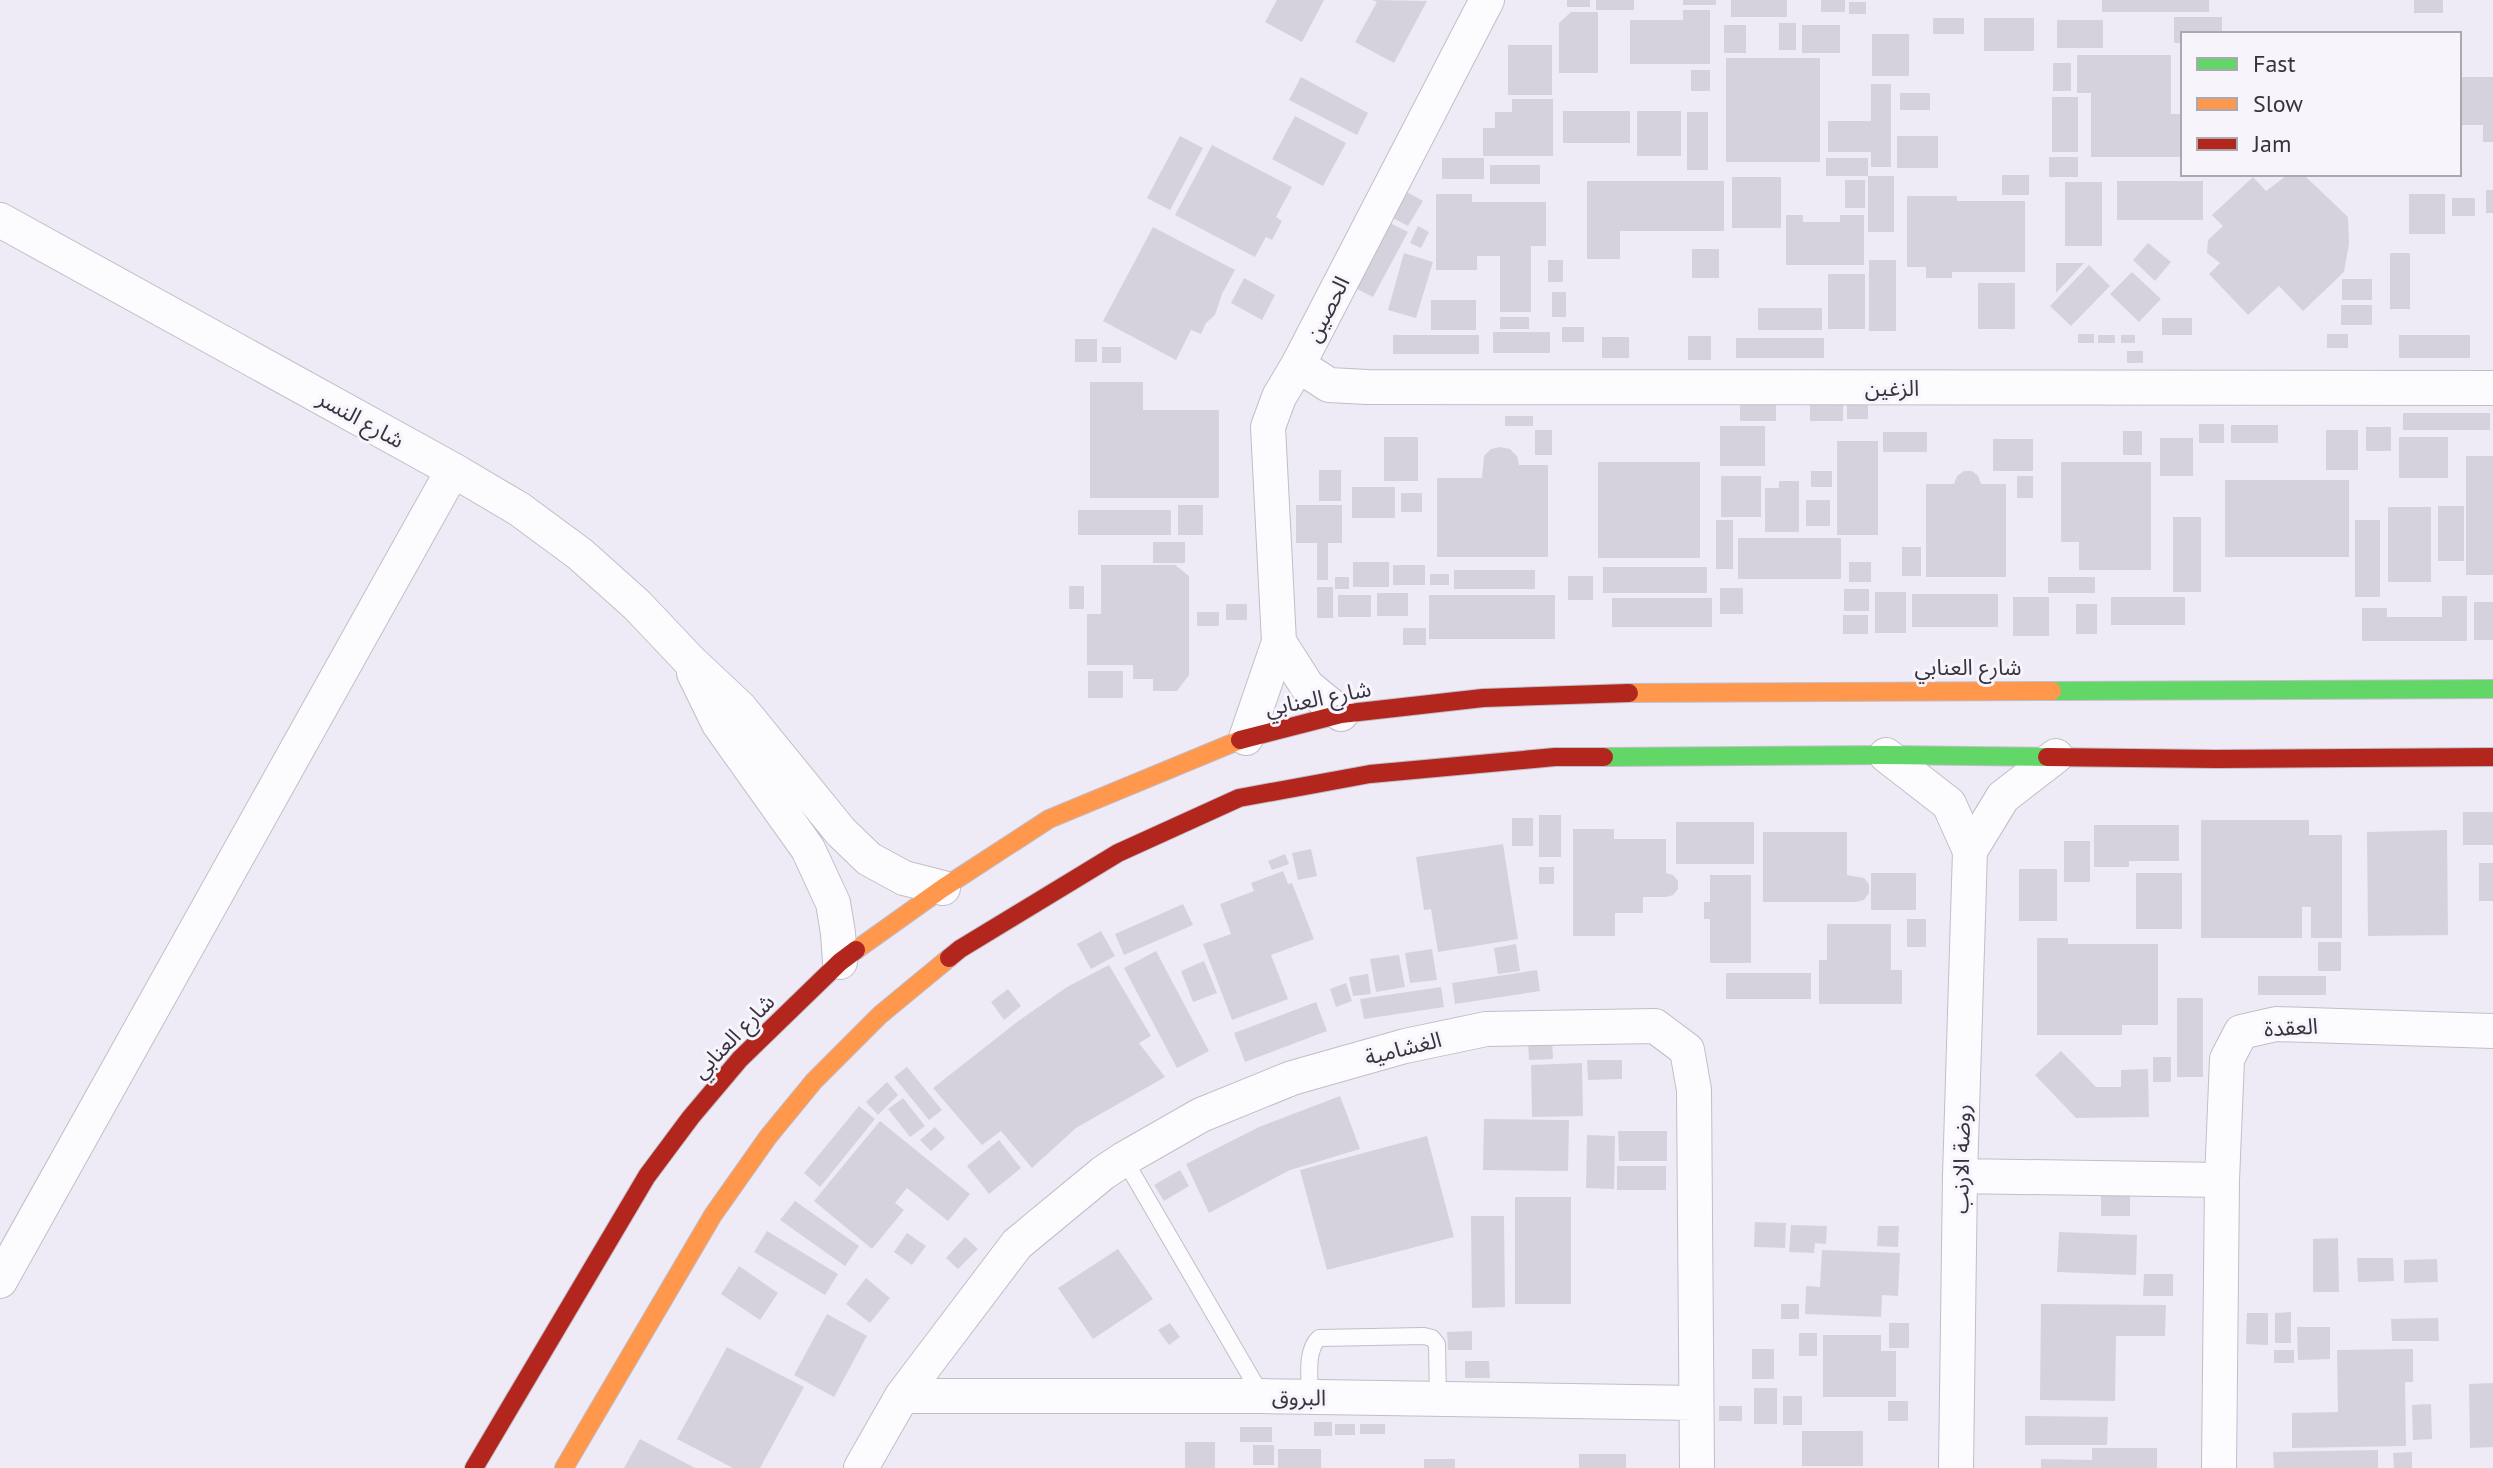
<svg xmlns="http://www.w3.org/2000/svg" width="2493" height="1468" viewBox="0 0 2493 1468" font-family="'PT Sans','Noto Sans Arabic',sans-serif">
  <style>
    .building { fill: #d5d2dd }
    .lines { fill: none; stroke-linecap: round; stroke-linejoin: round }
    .lane-casing { stroke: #c1bec8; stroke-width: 18 }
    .street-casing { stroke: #c1bec8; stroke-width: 36 }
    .fast-casing { stroke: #c1bec8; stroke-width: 20 }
    .slow-casing { stroke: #c1bec8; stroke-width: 20 }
    .jam-casing { stroke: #c1bec8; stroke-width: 20 }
    .lane { stroke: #fcfcfe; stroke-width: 16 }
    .street { stroke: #fcfcfe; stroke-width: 34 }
    .fast { stroke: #63d668; stroke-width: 18 }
    .slow { stroke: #ff974d; stroke-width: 18 }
    .jam { stroke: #b3261e; stroke-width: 18 }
    .labels { text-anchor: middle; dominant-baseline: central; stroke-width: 6; stroke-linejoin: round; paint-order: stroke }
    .street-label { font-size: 22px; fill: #37343f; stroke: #f7f5fb }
  </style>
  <rect width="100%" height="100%" fill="#eeebf7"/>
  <path class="building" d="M1277,0H1324L1302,42L1265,22Z
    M1372,0L1427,1L1394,63L1355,42L1377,2Z
    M1567,0H1590V7H1567Z
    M1596,0H1634V10H1596Z
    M1683,0H1716V5H1683Z
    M1731,0H1787V17H1731Z
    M1821,0H1845V12H1821Z
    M2102,0H2209V12H2102Z
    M2414,0H2443V13H2414Z
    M1849,2H1866V14H1849Z
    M1683,10H1710V64H1630V20H1683Z
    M1571,12H1598V73H1559V23Z
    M2174,17H2222V34H2183V43H2174Z
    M1933,18H1964V34H1933Z
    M1984,18H2034V51H1984Z
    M2057,20H2103V48H2057Z
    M1779,23H1796V50H1779Z
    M1724,25H1746V53H1724Z
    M1802,25H1840V53H1802Z
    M1872,34H1909V76H1872Z
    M1508,45H1552V95H1508Z
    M2077,55H2171V114H2183V157H2091V93H2077Z
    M1726,58H1820V162H1726Z
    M2053,63H2071V91H2053Z
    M1691,70H1710V91H1691Z
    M1301,77L1368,113L1357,135L1289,100Z
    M2459,77H2493V142H2483V125H2459Z
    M1871,84H1891V167H1871V152H1828V121H1871Z
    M1900,93H1930V110H1900Z
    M2052,97H2078V152H2052Z
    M1512,99H1553V156H1483V128H1495V112H1512Z
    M1563,111H1630V143H1563Z
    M1637,111H1681V156H1637Z
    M1687,112H1708V170H1687Z
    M1295,116L1346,143L1323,186L1272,159Z
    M1180,136L1203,148L1170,210L1147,198Z
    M1897,136H1938V168H1897Z
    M1212,145L1292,187L1276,217L1282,221L1272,240L1266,237L1255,257L1175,215Z
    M2049,157H2078V177H2049Z
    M1442,158H1484V179H1442Z
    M1826,158H1868V176H1826Z
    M1490,165H1540V184H1490Z
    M2002,175H2029V195H2002Z
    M1868,176H1894V232H1868Z
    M2286,176L2306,177L2348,217L2349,244L2344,272L2303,311L2279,286L2248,315L2209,274L2220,263L2207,253L2208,240L2223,226L2212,215L2253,177L2266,191Z
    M1732,177H1781V228H1732Z
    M1845,180H1865V208H1845Z
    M1587,181H1724V231H1620V259H1587Z
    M2117,181H2203V220H2117Z
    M2065,182H2102V246H2065Z
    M2486,190H2493V213H2486Z
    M1407,192L1423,201L1408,226L1393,218Z
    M1436,194H1472V202H1546V246H1531V312H1500V256H1477V270H1436Z
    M2409,194H2445V234H2409Z
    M1907,196H1957V201H2025V272H1952V278H1926V267H1907Z
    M2452,198H2475V216H2452Z
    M1786,215H1803V222H1840V215H1864V265H1786Z
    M1390,223L1408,232L1373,297L1355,288Z
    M1418,226L1429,232L1421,248L1410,243Z
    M1153,227L1235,270L1222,294L1215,315L1206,323L1201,334L1191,330L1176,360L1103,321Z
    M2148,243L2171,262L2155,281L2133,260Z
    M1692,249H1719V278H1692Z
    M1404,253L1433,262L1416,318L1388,310Z
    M2390,253H2410V309H2390Z
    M1548,260H1563V282H1548Z
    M1869,260H1896V331H1869Z
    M2056,263H2084L2056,293Z
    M2089,265L2110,286L2071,326L2050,306Z
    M2132,272L2161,299L2139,322L2110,294Z
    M1828,274H1865V329H1828Z
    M1244,278L1275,295L1262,320L1231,303Z
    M2342,279H2372V300H2342Z
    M1978,283H2015V329H1978Z
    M1552,292H1566V317H1552Z
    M1431,300H1476V330H1431Z
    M2341,305H2372V325H2341Z
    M1758,308H1822V330H1758Z
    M1500,317H1529V329H1500Z
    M2162,318H2192V335H2162Z
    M1562,327H1584V342H1562Z
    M1493,332H1550V353H1493Z
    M2078,334H2094V343H2078Z
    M2327,334H2348V348H2327Z
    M1393,335H1479V354H1393Z
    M2098,335H2115V343H2098Z
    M2121,335H2135V343H2121Z
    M2399,335H2470V358H2399Z
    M1688,336H1711V360H1688Z
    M1602,337H1629V358H1602Z
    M1736,338H1824V358H1736Z
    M1075,339H1097V362H1075Z
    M1102,347H1121V363H1102Z
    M2127,351H2143V363H2127Z
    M1090,382H1143V410H1219V498H1090Z
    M1810,403H1843V421H1810Z
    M1847,403H1868V419H1847Z
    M1740,404H1776V421H1740Z
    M2403,413H2490V430H2403Z
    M1505,416H1533V426H1505Z
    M2199,424H2224V443H2199Z
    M2231,425H2278V443H2231Z
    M1720,426H1765V466H1720Z
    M2366,427H2391V451H2366Z
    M1535,430H1552V455H1535Z
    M2326,430H2358V470H2326Z
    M2123,431H2142V455H2123Z
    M1883,432H1927V452H1883Z
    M1384,437H1418V481H1384Z
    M2399,437H2448V478H2399Z
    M2160,438H2193V476H2160Z
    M1993,439H2033V471H1993Z
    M1837,441H1878V535H1837Z
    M1500,447L1510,449L1517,456L1519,465H1548V557H1437V478H1482L1484,456L1491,449Z
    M2466,456H2493V575H2466Z
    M1598,462H1700V558H1598Z
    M2061,462H2151V570H2079V542H2061Z
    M1319,470H1341V501H1319Z
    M1811,471H1832V487H1811Z
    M1964,471H1972L1978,476L1981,484H2006V577H1926V484H1954L1957,476Z
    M1721,476H1761V517H1721Z
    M2017,476H2033V498H2017Z
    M2225,480H2349V557H2225Z
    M1779,481H1799V532H1765V488H1779Z
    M1352,487H1395V518H1352Z
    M1401,493H1422V512H1401Z
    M1806,500H1830V526H1806Z
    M1178,505H1203V535H1178Z
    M1296,505H1342V543H1328V580H1317V543H1296Z
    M2438,506H2464V561H2438Z
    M2388,507H2431V582H2388Z
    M1078,510H1171V535H1078Z
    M2173,517H2201V592H2173Z
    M1716,520H1733V569H1716Z
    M2355,520H2380V597H2355Z
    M1738,538H1841V579H1738Z
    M1153,542H1185V563H1153Z
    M1902,547H1921V576H1902Z
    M1353,562H1389V587H1353Z
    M1849,562H1871V582H1849Z
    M1101,565H1175L1189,576V675L1177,691H1153V679H1133V665H1087V614H1101Z
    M1393,565H1425V585H1393Z
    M1603,567H1707V593H1603Z
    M1454,570H1535V589H1454Z
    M1430,574H1449V585H1430Z
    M1568,576H1593V600H1568Z
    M1335,577H1349V589H1335Z
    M2048,577H2095V593H2048Z
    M1069,586H1084V609H1069Z
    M1317,587H1333V618H1317Z
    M1720,588H1743V614H1720Z
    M1844,589H1869V611H1844Z
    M1875,592H1906V633H1875Z
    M1377,593H1408V616H1377Z
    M1912,594H1998V627H1912Z
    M1338,595H1371V617H1338Z
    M1429,595H1555V639H1429Z
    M2442,596H2467V641H2362V608H2387V617H2442Z
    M2013,597H2049V636H2013Z
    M2111,597H2185V625H2111Z
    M1612,598H1712V627H1612Z
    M2474,602H2493V640H2474Z
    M1226,604H1247V620H1226Z
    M2076,604H2097V634H2076Z
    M1197,612H1219V626H1197Z
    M1843,615H1868V634H1843Z
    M1403,628H1426V645H1403Z
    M1088,671H1123V698H1088Z
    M2463,812H2493V845H2463Z
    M1539,815H1561V857H1539Z
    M1512,818H1533V846H1512Z
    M2201,820H2309V835H2342V938H2311V907H2302V938H2201Z
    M1676,822H1754V864H1676Z
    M2094,825H2179V861H2129V867H2094Z
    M1573,829H1614V839H1666V873L1673,875L1678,881V889L1673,895L1666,897H1643V913H1615V936H1573Z
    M2447,830L2448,935L2368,936L2367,832Z
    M1763,832H1847V875L1864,878L1869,884V893L1864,900L1856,902H1763Z
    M2064,841H2090V882H2064Z
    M1503,844L1518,939L1438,952L1431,909L1424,910L1416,857Z
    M1311,849L1317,876L1298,880L1292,853Z
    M1285,854L1289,864L1272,870L1268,861Z
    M2479,863H2493V901H2479Z
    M1539,867H1554V884H1539Z
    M2019,869H2057V921H2019Z
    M1283,871L1288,884L1292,883L1314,939L1271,955L1288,999L1232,1020L1203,944L1231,934L1220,904L1254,891L1251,883Z
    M1871,873H1916V910H1871Z
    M2136,873H2182V929H2136Z
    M1710,875H1751V963H1710V919H1704V902H1710Z
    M1183,904L1193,925L1124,955L1115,934Z
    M1907,919H1926V947H1907Z
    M1827,924H1891V970H1902V1004H1819V960H1827Z
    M1101,931L1115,956L1091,969L1077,944Z
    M2037,938H2068V944H2158V1025H2122V1035H2037Z
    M2318,942H2341V971H2318Z
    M1516,944L1520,971L1498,974L1494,948Z
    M1432,949L1437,980L1410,983L1405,953Z
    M1156,951L1209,1051L1177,1068L1124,968Z
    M1399,955L1405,987L1376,992L1370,959Z
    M1204,961L1217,993L1193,1002L1181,971Z
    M1109,965L1151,1036L1139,1043L1165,1077L1076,1128L1032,1168L1001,1131L982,1145L933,1088L1017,1022L1067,987Z
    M1537,970L1540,991L1455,1004L1452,983Z
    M1726,973H1811V999H1726Z
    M1368,974L1371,994L1353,996L1349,977Z
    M2258,976H2326V995H2258Z
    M1346,983L1352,1001L1336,1007L1330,989Z
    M1441,987L1444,1007L1364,1019L1360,999Z
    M1008,989L1021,1006L1004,1020L991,1002Z
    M2177,998H2203V1077H2177Z
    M1316,1002L1327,1031L1245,1062L1234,1033Z
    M1552,1041L1553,1059L1529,1060L1528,1042Z
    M2061,1051L2096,1087H2121V1070L2148,1069L2149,1117L2076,1118L2035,1075Z
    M2153,1057H2171V1082H2153Z
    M1587,1060H1622V1079L1588,1080Z
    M1582,1063L1583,1116L1532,1117L1531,1065Z
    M907,1067L942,1110L929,1120L894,1077Z
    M887,1082L898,1095L878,1115L866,1102Z
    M1340,1096L1360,1149L1290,1170L1209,1213L1186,1164L1259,1127Z
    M903,1098L925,1126L910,1137L888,1109Z
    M859,1106L875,1119L820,1187L804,1173Z
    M1484,1119L1569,1120L1568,1171L1483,1170Z
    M880,1121L970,1194L948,1221L907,1188L895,1203L904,1210L872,1249L814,1201Z
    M935,1127L945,1138L931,1151L920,1140Z
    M1618,1131H1667V1161H1619Z
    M1587,1135L1615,1136L1614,1189L1586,1188Z
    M1427,1136L1454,1237L1327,1270L1300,1170Z
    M999,1140L1021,1168L989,1194L967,1166Z
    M1617,1166H1666V1190H1617Z
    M1180,1170L1189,1186L1164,1201L1154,1185Z
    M2101,1192H2130V1216H2101Z
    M1515,1197H1571V1304H1515Z
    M795,1201L859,1246L845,1266L780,1220Z
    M1471,1216H1504L1505,1307L1472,1308Z
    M1755,1222L1786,1223L1785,1248L1754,1247Z
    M1791,1225L1827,1226L1826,1244L1815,1243L1814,1253L1789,1252Z
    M1878,1226H1899L1898,1247L1877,1246Z
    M767,1231L838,1274L825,1295L754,1252Z
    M2059,1232L2137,1235L2136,1275L2057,1272Z
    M907,1233L926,1246L912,1265L894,1252Z
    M965,1237L978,1249L958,1269L946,1258Z
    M2338,1238L2339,1292H2313V1239Z
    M1118,1249L1153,1299L1093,1339L1058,1288Z
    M1822,1250L1900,1253L1898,1296L1882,1295L1881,1317L1805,1314L1806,1286L1820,1287Z
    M2357,1258H2393L2394,1281L2358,1282Z
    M2437,1259L2438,1282L2404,1283V1260Z
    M739,1266L778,1293L760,1320L721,1294Z
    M2144,1274H2173V1296H2143Z
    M866,1278L890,1298L870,1323L846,1304Z
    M1781,1304H1799V1319H1781Z
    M2041,1304L2166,1305L2165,1336H2116L2115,1401L2040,1400Z
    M2291,1312V1343H2275V1313Z
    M2247,1313H2268V1345L2246,1344Z
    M827,1314L867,1336L834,1397L794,1375Z
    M2438,1318L2439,1341H2392L2391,1319Z
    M1170,1323L1180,1337L1169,1345L1158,1330Z
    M1889,1323H1909V1348H1889Z
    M2297,1327H2330V1359L2298,1360Z
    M1472,1331V1350H1448L1447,1332Z
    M1799,1333H1817V1356H1799Z
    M1823,1335H1881V1351H1896V1397H1823Z
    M727,1347L804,1387L760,1468H733L677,1439Z
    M1752,1349H1774V1379H1752Z
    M2413,1349V1382H2405L2406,1446L2292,1448V1413L2338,1412L2337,1350Z
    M2274,1350H2294V1363H2274Z
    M1465,1361H1489L1490,1378H1465Z
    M2493,1383V1447L2470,1448L2469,1384Z
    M1754,1388H1777V1424H1754Z
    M1783,1396H1802V1425H1783Z
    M1888,1401H1908V1421H1888Z
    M2431,1404L2432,1439L2413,1440L2412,1405Z
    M1719,1406H1742V1421H1719Z
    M2025,1416L2108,1417L2107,1445H2025Z
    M1314,1422H1332V1436H1314Z
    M1335,1424H1355V1435H1335Z
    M1360,1424H1385V1434H1360Z
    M1240,1427H1272V1442H1240Z
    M1802,1431H1863V1466H1802Z
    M640,1439L695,1468H624Z
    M1185,1442H1215V1468H1185Z
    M1253,1445H1274V1465H1253Z
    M2092,1448H2157V1468H2041V1459L2092,1460Z
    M1278,1449H1321V1468H1278Z
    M2378,1450V1468H2274L2273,1452Z
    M2412,1452V1468H2394L2393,1453Z
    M1579,1454H1626V1468H1579Z
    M1424,1459H1455V1468H1424Z"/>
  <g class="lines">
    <defs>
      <path id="lane" d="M1124,1159L1262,1396
        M1310,1397C1310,1379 1305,1351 1319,1338L1424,1336L1432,1338L1437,1344L1438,1399"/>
      <path id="street" d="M0,220L453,470L519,509L580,554L637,605L690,661L740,708L841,832L869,859L904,878L943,888
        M1298,365L1329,385L1367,387L2493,388
        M1279,642L1307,686L1341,714
        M694,673L719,724L808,849L833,903L838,933L840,962
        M1246,738L1279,642L1268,427L1279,397L1298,365L1487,0
        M1886,755L1949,804L1970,851L1960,1176L1956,1468
        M1970,851L2003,797L2056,756
        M1960,1176L2222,1180
        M0,1281L453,470
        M902,1396H1262L1695,1403
        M861,1468L902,1396L1017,1244L1103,1173L1124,1159L1201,1115L1292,1078L1405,1046L1486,1029L1655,1026L1687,1050L1694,1090L1697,1468
        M2219,1468L2222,1180L2227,1059L2241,1032L2276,1024L2493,1031"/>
      <path id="fast" d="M2052,691L2493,689
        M1604,757L1886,755L2047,757"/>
      <path id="slow" d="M1629,693L2052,691
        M856,950L943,888L1049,819L1240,740
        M564,1468L713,1215L768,1137L814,1081L880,1015L949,958"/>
      <path id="jam" d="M1240,740L1341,714L1483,698L1629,693
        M2047,757L2216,759L2493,757
        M949,958L960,949L1118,853L1239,798L1370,774L1555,757H1604
        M474,1468L647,1176L691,1117L740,1059L840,962L856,950"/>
    </defs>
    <use href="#lane" class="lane-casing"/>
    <use href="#street" class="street-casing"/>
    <use href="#fast" class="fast-casing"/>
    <use href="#slow" class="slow-casing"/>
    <use href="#jam" class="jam-casing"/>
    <use href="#lane" class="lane"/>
    <use href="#street" class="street"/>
    <use href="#fast" class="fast"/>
    <use href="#slow" class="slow"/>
    <use href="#jam" class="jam"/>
  </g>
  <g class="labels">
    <g class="street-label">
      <text transform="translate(1327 309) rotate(-63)">الحصين</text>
      <text x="1892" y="388">الزغين</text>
      <text transform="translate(361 419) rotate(29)">شارع النسر</text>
      <text x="1968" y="667">شارع العنابي</text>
      <text transform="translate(1318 698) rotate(-11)">شارع العنابي</text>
      <text transform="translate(2291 1027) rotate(-3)">العقدة</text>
      <text transform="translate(733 1036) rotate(-46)">شارع العنابي</text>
      <text transform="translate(1403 1048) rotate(-14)">الغشامية</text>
      <text transform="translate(1961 1159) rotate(-89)">روضة الارنب</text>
      <text transform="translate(1299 1397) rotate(1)">البروق</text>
    </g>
  </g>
  <rect x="2181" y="32" width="280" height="144" fill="#f7f5fb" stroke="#aaa8b0" stroke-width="2"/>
  <rect x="2197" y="58" width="40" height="12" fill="#63d668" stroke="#aaa8b0" stroke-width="2"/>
  <text x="2253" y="72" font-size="24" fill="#37343f">Fast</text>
  <rect x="2197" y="98" width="40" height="12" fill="#ff974d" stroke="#aaa8b0" stroke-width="2"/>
  <text x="2253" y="112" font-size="24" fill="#37343f">Slow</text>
  <rect x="2197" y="138" width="40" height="12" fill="#b3261e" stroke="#aaa8b0" stroke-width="2"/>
  <text x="2253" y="152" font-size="24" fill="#37343f">Jam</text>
</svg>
